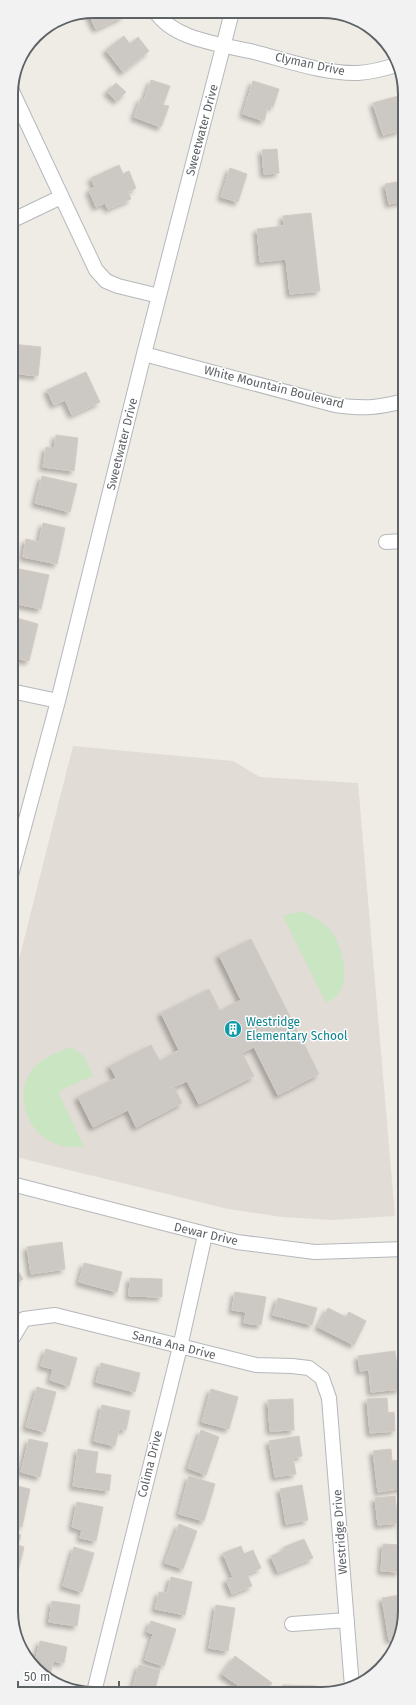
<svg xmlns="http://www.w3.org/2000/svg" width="416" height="1705" viewBox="0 0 416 1705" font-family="'Fira Sans',sans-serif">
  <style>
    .education { fill: #e2dcd6 }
    .green { fill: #c9e5c2 }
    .building { fill: #ccc8c4; stroke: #d3cbc3; filter: url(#shadow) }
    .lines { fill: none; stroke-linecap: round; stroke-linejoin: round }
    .minor-casing { stroke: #b5b8bb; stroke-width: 16 }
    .minor { stroke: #fff; stroke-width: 14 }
    .labels { text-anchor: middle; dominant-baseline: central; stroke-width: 3; stroke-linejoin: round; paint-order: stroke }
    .street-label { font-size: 12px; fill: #5d6265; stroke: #fff }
    .culture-label { font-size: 12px; fill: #0d838f; stroke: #fff; text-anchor: start }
    .rim { fill: none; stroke: #5d6265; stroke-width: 2 }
  </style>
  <defs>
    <filter id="shadow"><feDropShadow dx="-3.5" dy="3.5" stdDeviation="2" flood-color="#0004"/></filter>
  </defs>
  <rect width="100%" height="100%" fill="#efebe5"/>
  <path class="education" d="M73,746L233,761L260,777L358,783L395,1216L333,1220L282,1217L228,1209L12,1156V987Z"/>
  <path class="green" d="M301,911C310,915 318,918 325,925C340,937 351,974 340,991C337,997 331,1000 326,1003L283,916Z
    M71,1047L84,1056L93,1076L61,1090L59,1094L84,1147C74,1147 65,1148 56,1144C30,1134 15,1101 29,1075C37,1059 56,1053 71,1047Z"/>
  <path class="building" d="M94,11H122L124,16L96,29L88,12Z
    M124,36L130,44L138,37L149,51L123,72L106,50Z
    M151,80L170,86L163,105L169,106L161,127L134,117L141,98L144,100Z
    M253,81L279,89L273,107L268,106L264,121L243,114Z
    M116,83L126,92L117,101L107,92Z
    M398,96L404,116L397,118L401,130L383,135L373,103Z
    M277,149L279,173L264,174L262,150Z
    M119,165L123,174L129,171L136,188L128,192L131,199L108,209L105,203L96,207L89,190L95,187L91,178Z
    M230,168L247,174L238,202L221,197Z
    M404,181V201L389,204L385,184Z
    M311,213L320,291L290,294L286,259L260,262L257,229L284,226L283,216Z
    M11,344L41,347L38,376L12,373Z
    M86,372L100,402L72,415L65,400L54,405L47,390Z
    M56,435L78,438L74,471L43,467L46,447L54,449Z
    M42,476L77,484L70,512L35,503Z
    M43,523L65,528L57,564L23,557L26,539L39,542Z
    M19,569L49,575L41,609L17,604L20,587L15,586Z
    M13,617L38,624L29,661L11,657V624Z
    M11,724L17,726L11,747Z
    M251,939L319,1074L278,1095L254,1047L242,1053L254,1076L199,1104L187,1081L174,1087L182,1103L136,1127L128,1110L93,1127L78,1097L116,1078L110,1066L151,1045L160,1061L179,1050L161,1013L209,989L220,1011L241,1000L219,955Z
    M62,1242L65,1269L31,1274L27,1247Z
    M12,1261L23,1279L12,1286Z
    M84,1263L122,1272L117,1292L79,1282Z
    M130,1278L162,1279V1297L129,1296Z
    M235,1292L266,1297L261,1325L244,1323L246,1312L232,1310Z
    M278,1298L317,1308L312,1325L273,1315Z
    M328,1308L346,1317L349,1312L366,1321L354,1345L318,1327Z
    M46,1349L77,1358L69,1386L50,1380L53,1369L41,1366Z
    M395,1351L400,1389L371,1392L369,1370L360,1371L358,1356Z
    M101,1363L140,1373L135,1392L96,1382Z
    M37,1387L56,1392L45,1432L26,1427Z
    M211,1389L238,1397L229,1429L202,1422Z
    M387,1398L388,1413L394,1412L395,1431L370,1433L367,1399Z
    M293,1399L294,1430L270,1431L268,1400Z
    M102,1405L130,1411L126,1430L119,1429L115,1446L94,1441Z
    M201,1430L219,1437L206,1475L188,1468Z
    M299,1436L302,1456L293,1458L296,1474L275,1477L269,1441Z
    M29,1439L48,1443L40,1477L21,1472Z
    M78,1449L98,1452L95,1473L111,1475L109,1491L73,1486Z
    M391,1449L392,1461L400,1460L404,1488L378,1492L373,1451Z
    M189,1476L215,1484L204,1521L179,1514Z
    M12,1485L30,1489L22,1527L12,1524Z
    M302,1485L308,1520L286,1524L280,1489Z
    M395,1496L398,1523L378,1525L375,1498Z
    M77,1502L103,1507L96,1541L80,1538L82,1530L72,1527Z
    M402,1522H405V1536L403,1537Z
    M179,1524L197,1531L183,1569L165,1563Z
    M12,1532L21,1535L18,1545L24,1547L19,1567L12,1565Z
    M304,1539L313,1558L278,1572L271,1556L285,1550L284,1547Z
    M383,1544L401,1545L399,1572L381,1571Z
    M241,1546L244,1554L253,1550L261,1568L247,1574L252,1586L232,1594L226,1580L233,1577L223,1553Z
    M74,1547L94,1553L82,1592L63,1586Z
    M171,1577L192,1582L185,1615L155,1609L159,1592L167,1593Z
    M12,1587L17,1588L12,1607Z
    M401,1595L405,1617L396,1639L389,1640L382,1598Z
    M52,1601L80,1605L77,1626L49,1622Z
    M216,1605L235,1608L228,1651L209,1648Z
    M151,1621L176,1629L164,1666L145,1660L153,1634L147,1632Z
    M40,1641L67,1647L64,1663L53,1661L51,1672L34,1667Z
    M235,1656L272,1683L265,1693H249L222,1674Z
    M139,1665L160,1670L154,1693H131Z
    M283,1685L317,1686V1693H283Z"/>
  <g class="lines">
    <defs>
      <path id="minor" d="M155,11C163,23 176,31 189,36C210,44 232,47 254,52C286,60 324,74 358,73C371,72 384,69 396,65
        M11,89L96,270L106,281L118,286L159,296
        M11,221L61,197
        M144,354L335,405C364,409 377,408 404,401
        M386,542L404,541
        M11,691L58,701
        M11,875L58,701L144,354L232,12
        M12,1184L237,1242L315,1252L405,1249
        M12,1339L24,1319L55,1315L256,1365L292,1366L309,1368L322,1378L329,1398L352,1687
        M292,1624L347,1620
        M94,1692L180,1347L205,1235"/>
    </defs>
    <use href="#minor" class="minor-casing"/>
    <use href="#minor" class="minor"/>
  </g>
  <defs>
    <symbol id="building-disc" viewBox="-11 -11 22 22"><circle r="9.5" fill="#0f9aa8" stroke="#fff"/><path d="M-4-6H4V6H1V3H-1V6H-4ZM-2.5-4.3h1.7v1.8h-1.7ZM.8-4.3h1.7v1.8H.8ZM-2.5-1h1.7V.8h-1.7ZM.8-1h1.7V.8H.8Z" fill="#fff"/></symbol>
  </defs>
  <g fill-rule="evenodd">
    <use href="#building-disc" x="223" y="1019" width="20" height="20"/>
  </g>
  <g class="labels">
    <g class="street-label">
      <text transform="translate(310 64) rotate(12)">Clyman Drive</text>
      <text transform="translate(202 130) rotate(-75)">Sweetwater Drive</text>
      <text transform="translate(274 387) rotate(14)">White Mountain Boulevard</text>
      <text transform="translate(122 444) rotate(-76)">Sweetwater Drive</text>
      <text transform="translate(206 1234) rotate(13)">Dewar Drive</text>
      <text transform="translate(174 1345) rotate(14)">Santa Ana Drive</text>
      <text transform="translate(150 1464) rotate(-76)">Colima Drive</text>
      <text transform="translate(340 1532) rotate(-94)">Westridge Drive</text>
    </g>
    <g class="culture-label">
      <text x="246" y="1022">Westridge<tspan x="246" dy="14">Elementary School</tspan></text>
    </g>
  </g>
  <path d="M0 0H416V1705H0ZM94 18H322A76 76 0 0 1 398 94V1611A76 76 0 0 1 322 1687H94A76 76 0 0 1 18 1611V94A76 76 0 0 1 94 18Z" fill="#f2f2f3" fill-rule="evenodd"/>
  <path class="rim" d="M94 18H322A76 76 0 0 1 398 94V1611A76 76 0 0 1 322 1687H94A76 76 0 0 1 18 1611V94A76 76 0 0 1 94 18Z"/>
  <path d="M18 1681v6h101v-6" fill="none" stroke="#5d6265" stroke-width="2"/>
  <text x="24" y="1681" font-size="12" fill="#5d6265" stroke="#ffffff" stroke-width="3" paint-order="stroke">50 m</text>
</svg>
